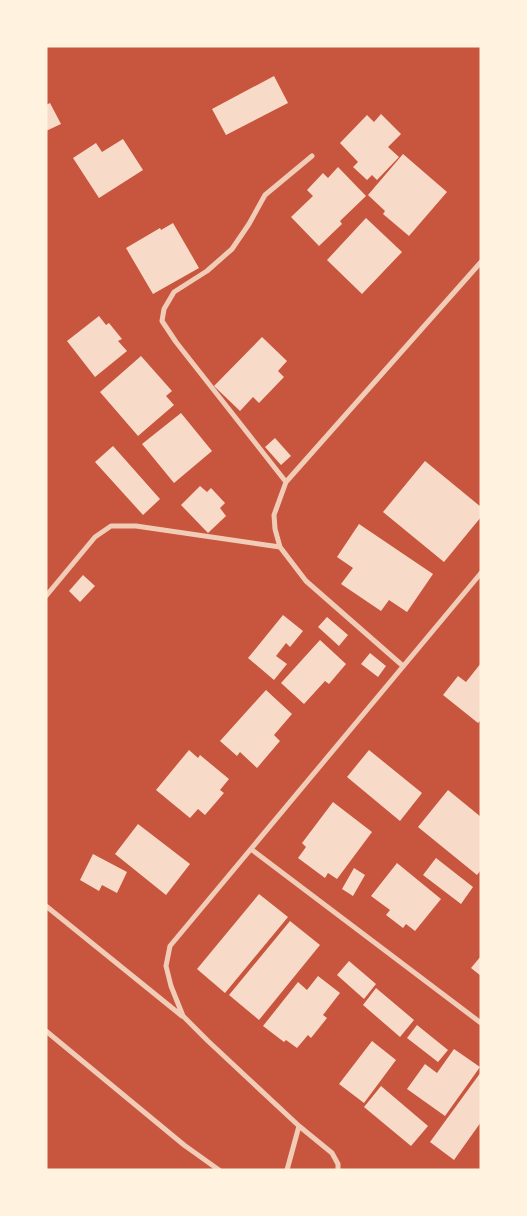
<svg xmlns="http://www.w3.org/2000/svg" width="527" height="1216" viewBox="0 0 527 1216" font-family="'Source Serif 4',serif">
  <style>
    .building { fill: #f7dbc8 }
    .lines { fill: none; stroke-linecap: round; stroke-linejoin: round }
    .minor { stroke: #f1ccb7; stroke-width: 5 }
  </style>
  <rect width="100%" height="100%" fill="#c8553d"/>
  <path class="building" d="M274,76L288,103L226,135L212,109Z
    M50,103L61,124L46,131V105Z
    M381,114L401,134L388,147L399,157L377,180L372,175L367,180L353,167L358,162L340,143L367,115L374,122Z
    M123,139L143,170L99,198L73,158L96,143L102,152Z
    M403,154L447,192L409,236L383,214L385,211L368,195Z
    M338,167L366,196L340,221L342,224L319,246L291,217L313,196L307,190L323,173L328,178Z
    M366,218L402,252L362,294L327,260Z
    M173,223L199,268L153,294L126,248L160,228L161,230Z
    M99,316L106,325L109,323L122,339L118,341L127,351L95,377L67,341Z
    M262,337L287,361L278,371L284,377L259,403L253,397L240,411L214,386Z
    M141,356L172,391L166,396L174,405L138,436L100,392Z
    M181,413L212,451L174,483L142,444Z
    M275,438L291,456L281,465L265,447Z
    M113,446L160,499L143,515L95,462Z
    M425,461L481,507V517L444,562L383,512Z
    M200,486L207,492L211,488L225,503L220,508L226,516L208,533L181,505Z
    M359,524L433,574L407,612L389,600L381,611L341,584L353,568L337,557Z
    M83,575L95,586L80,602L69,591Z
    M283,615L303,631L290,647L286,643L276,656L287,664L274,680L248,658Z
    M327,617L348,635L339,646L318,627Z
    M320,640L346,664L329,684L325,681L304,704L281,683Z
    M370,653L386,666L378,677L361,664Z
    M481,663V720L478,723L443,695L458,676L466,682Z
    M266,690L292,714L274,735L280,741L257,768L240,752L237,756L220,741Z
    M189,750L198,758L200,755L229,779L220,790L224,793L205,815L198,809L190,818L156,790Z
    M369,750L422,793L400,821L347,777Z
    M448,790L481,817V870L477,875L418,827Z
    M333,802L372,832L337,879L328,873L325,878L298,858L306,847L302,843Z
    M138,824L190,864L166,895L115,854Z
    M93,854L127,872L117,893L102,885L99,891L80,880Z
    M436,858L473,887L461,904L423,875Z
    M397,863L441,899L415,931L406,924L403,928L386,915L390,910L371,896Z
    M354,868L365,875L353,896L342,889Z
    M259,894L288,917L225,993L197,969Z
    M290,921L320,945L259,1020L229,995Z
    M481,956V976L471,968Z
    M349,961L376,984L364,999L337,975Z
    M318,976L340,993L323,1015L327,1018L311,1038L308,1035L297,1048L286,1040L284,1042L263,1026L298,982L307,990Z
    M376,988L414,1020L400,1037L363,1005Z
    M417,1025L448,1050L438,1062L407,1038Z
    M372,1041L396,1060L364,1103L339,1084Z
    M454,1049L480,1067L445,1116L407,1089L425,1064L437,1073Z
    M481,1072V1122L454,1160L430,1142Z
    M381,1086L428,1126L411,1146L364,1107Z"/>
  <g class="lines">
    <path class="minor" d="M286,482L176,342L162,321L164,309L174,292L207,271L232,249L249,224L265,195L312,156
      M46,596L95,537L111,526H136L280,547
      M403,666L306,581L280,547L275,529L274,515L286,482L481,262
      M251,849L481,1023
      M46,906L182,1016
      M46,1031L184,1145L219,1170
      M287,1170L299,1126
      M338,1170V1164L332,1153L299,1126L208,1041L183,1016L171,986L166,966L170,946L481,573"/>
  </g>
  <rect width="527" height="1216" fill="none" stroke="#fff3e0" stroke-width="95"/>
</svg>
